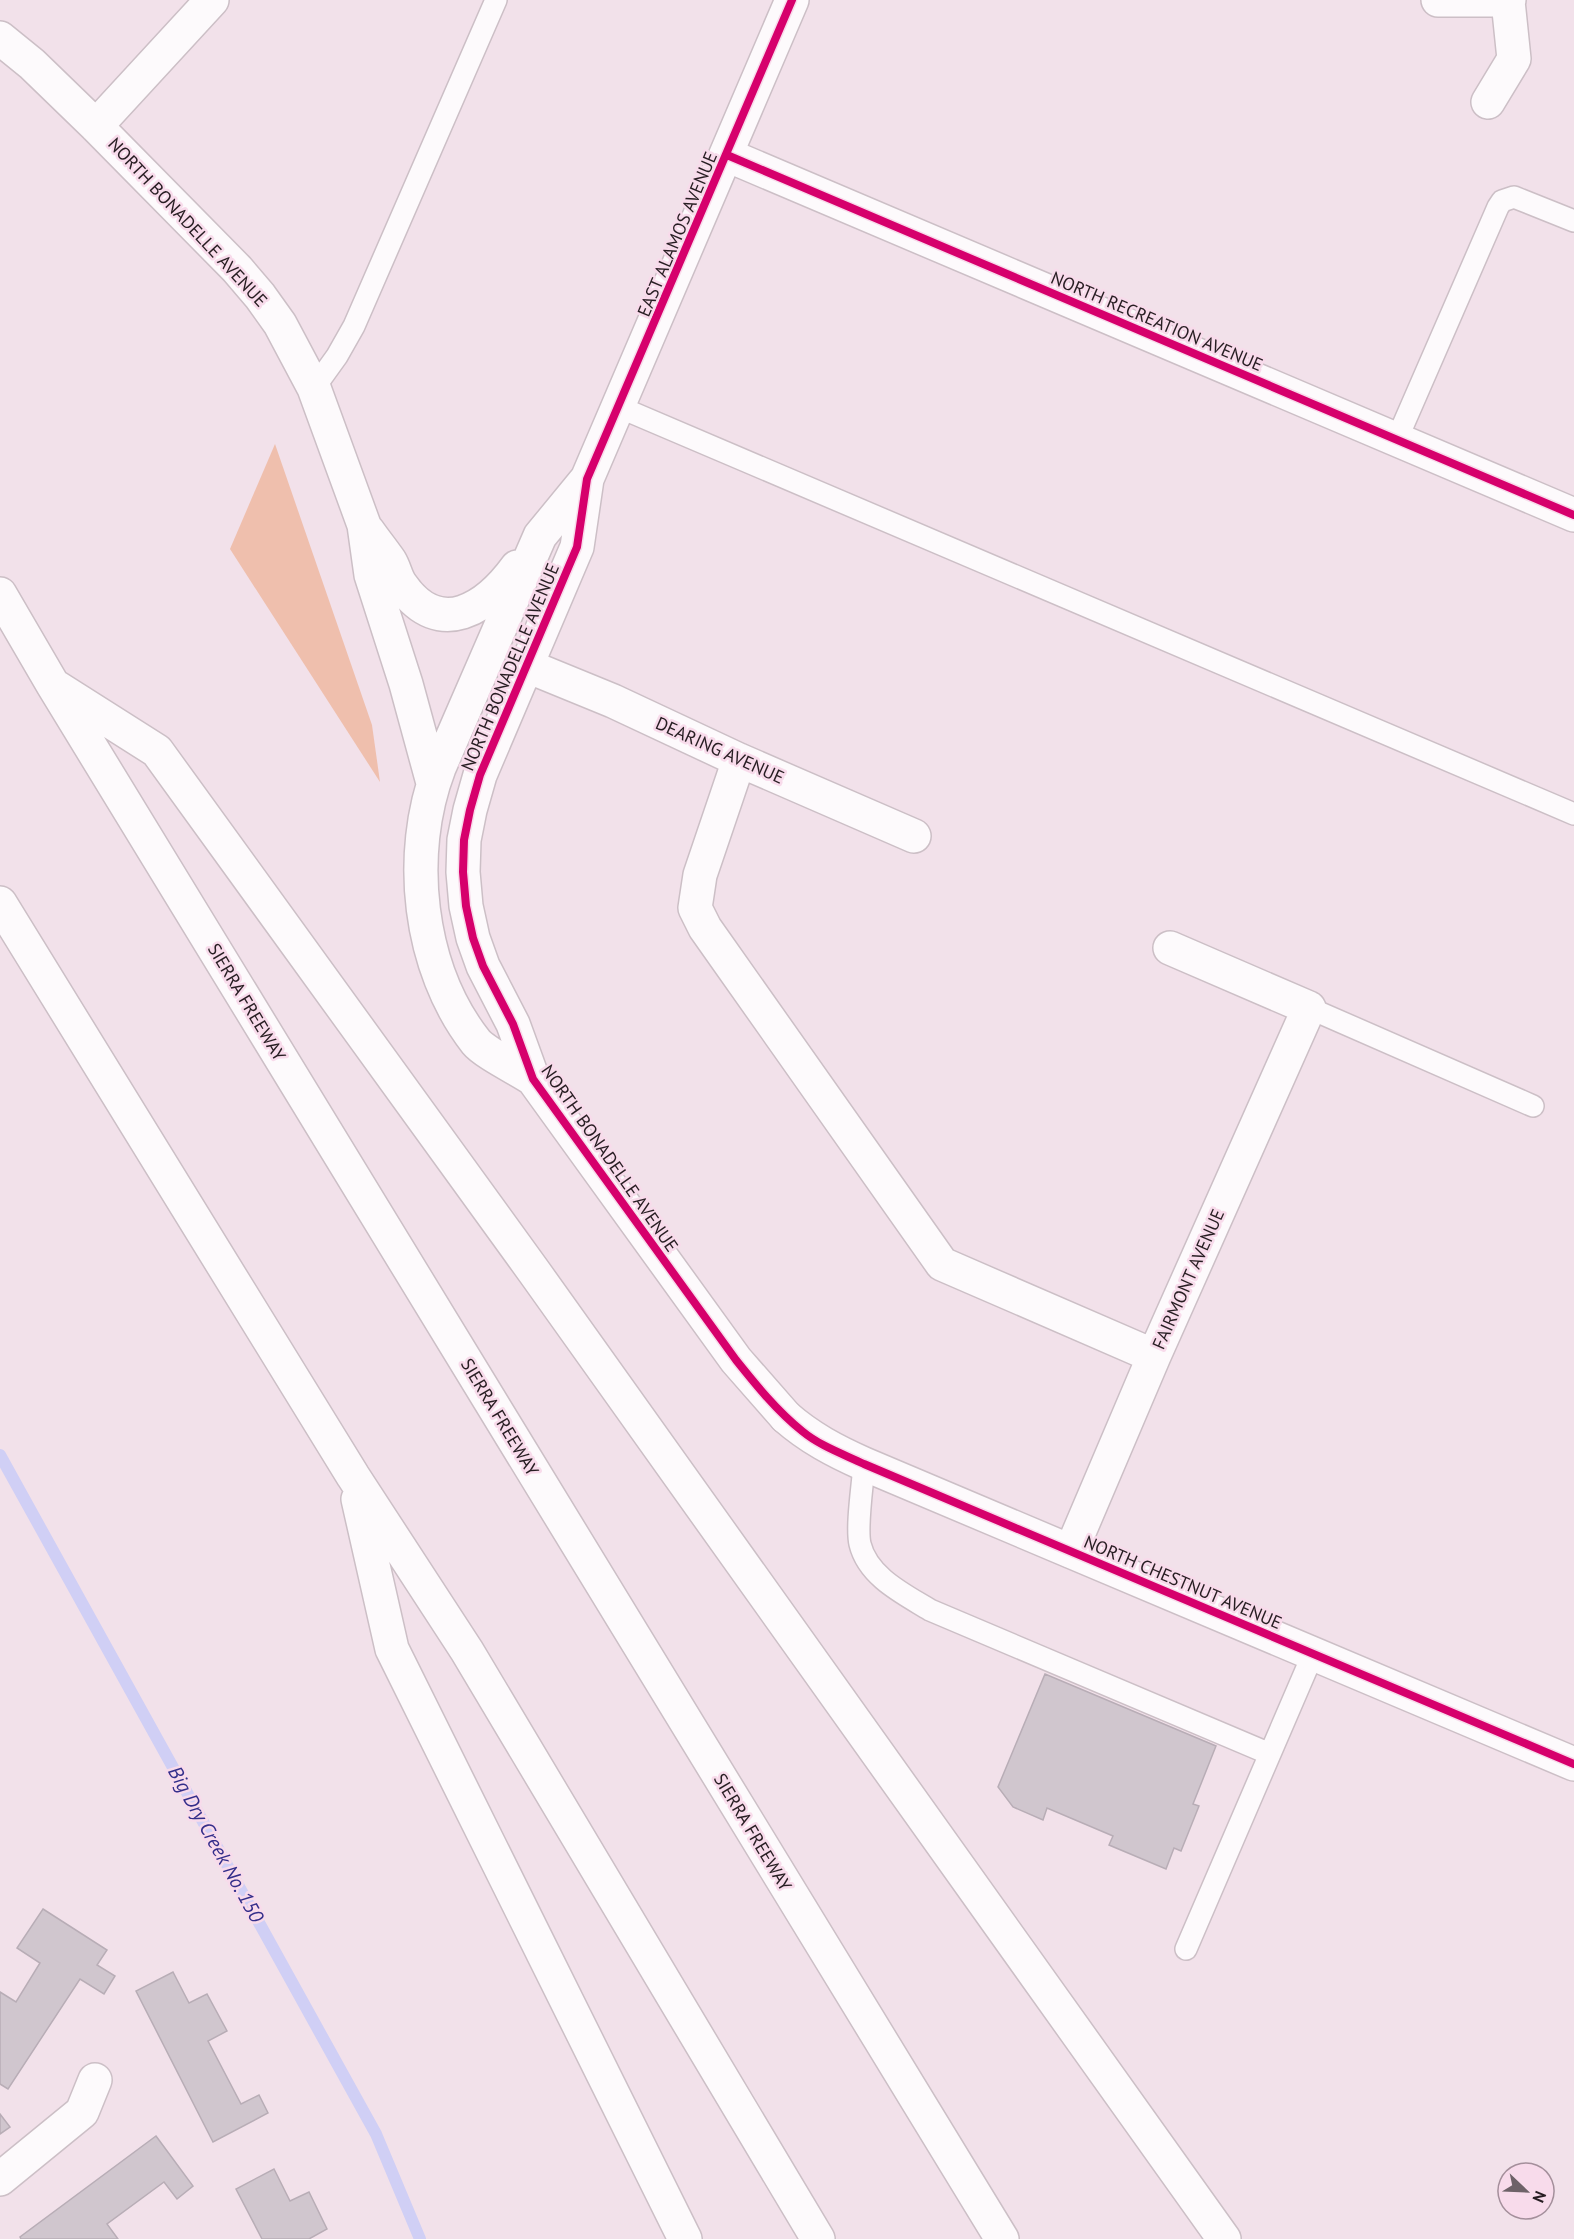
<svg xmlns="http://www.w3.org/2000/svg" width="1574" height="2239" viewBox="0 0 1574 2239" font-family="'PT Sans',sans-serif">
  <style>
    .green { fill: #efbfad }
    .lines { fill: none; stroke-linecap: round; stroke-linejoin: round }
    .stream { stroke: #d0cff5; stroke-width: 12 }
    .building { fill: #d0c6ce; stroke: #b8adb6; stroke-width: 1.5 }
    .service-casing { stroke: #ccbfc6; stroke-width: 24 }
    .minor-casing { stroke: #ccbfc6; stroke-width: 36 }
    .tertiary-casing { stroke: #ccbfc6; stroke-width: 36 }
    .motorway-casing { stroke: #ccbfc6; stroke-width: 36 }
    .service { stroke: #fdfafc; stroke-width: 21 }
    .minor { stroke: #fdfafc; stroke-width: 33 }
    .tertiary { stroke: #fdfafc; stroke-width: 33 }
    .motorway { stroke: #fdfafc; stroke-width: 33 }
    .cycleway-casing { stroke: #f8dbeb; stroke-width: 11 }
    .cycleway { stroke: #d6006c; stroke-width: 8 }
    .labels { text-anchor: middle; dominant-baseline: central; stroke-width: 5; stroke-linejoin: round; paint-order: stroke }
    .street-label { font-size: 18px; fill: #271d22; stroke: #f8dbeb }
    .water-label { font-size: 20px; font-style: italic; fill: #332e8a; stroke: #f8dbeb }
  </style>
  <rect width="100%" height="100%" fill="#f2e1ea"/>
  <path class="green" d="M275,444L372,725L380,782L230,549Z"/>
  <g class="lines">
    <path class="stream" d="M0,1455L376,2134L420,2239"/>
  </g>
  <path class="building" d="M1045,1674L1216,1746L1193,1804L1199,1806L1181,1851L1174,1848L1166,1869L1109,1845L1113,1836L1047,1808L1043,1820L1013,1807L998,1787Z
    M43,1909L107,1950L97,1965L115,1976L104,1994L80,1979L8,2089L0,2084V1992L16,2002L40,1963L17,1948Z
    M173,1972L189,2003L207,1994L227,2031L208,2041L241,2104L259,2095L268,2113L213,2142L136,1991Z
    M0,2114L10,2127L0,2134Z
    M156,2136L193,2186L177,2199L164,2182L107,2224L118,2239H21L20,2237Z
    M274,2169L290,2201L309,2192L327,2229L309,2239H262L236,2189Z"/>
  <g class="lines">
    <defs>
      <path id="service" d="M314,388L337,356L354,326L496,0
        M619,407L1574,814
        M1397,439L1498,207L1502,201L1514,197L1574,221
        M1309,1008L1533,1106
        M864,1464C863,1483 856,1526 860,1544C868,1577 904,1594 930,1610L1270,1754
        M1186,1949L1313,1654"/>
      <path id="minor" d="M1438,0H1509
        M0,38L32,64L96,126L237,269L260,296L280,324L314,388L364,525L371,575L406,684L433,783
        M1488,102L1514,59L1508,1
        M96,126L212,0
        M727,155L1574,515
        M368,531C375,541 383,551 390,561C395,569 396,579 402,586C440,640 487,608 517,567
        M525,665L613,701L739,760L914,836
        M739,760L700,875L695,908L705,928L942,1264L1154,1356
        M533,1079C520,1070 485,1053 476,1042C418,968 406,854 439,768L540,536L586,480
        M786,1417L736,1360L533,1079L513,1024L483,966L473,938L466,906L463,872L464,840L470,810L480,775L577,547L587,479L792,0
        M1071,1551L1154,1356L1309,1008L1170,948
        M0,2179L82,2112L95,2080"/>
      <path id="tertiary" d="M786,1417C810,1438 835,1451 864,1464L1574,1764"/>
      <path id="motorway" d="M0,594L53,685L1002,2239
        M53,685L157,751L535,1273L1224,2239
        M0,903L353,1476L467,1651L818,2239
        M358,1499L392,1649L685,2239"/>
    </defs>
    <use href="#service" class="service-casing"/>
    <use href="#minor" class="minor-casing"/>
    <use href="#tertiary" class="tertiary-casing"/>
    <use href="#motorway" class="motorway-casing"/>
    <use href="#service" class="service"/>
    <use href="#minor" class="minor"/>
    <use href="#tertiary" class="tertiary"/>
    <use href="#motorway" class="motorway"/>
    <defs>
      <path id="cycleway" d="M792,0L587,479L577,547L480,775L470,810L464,840L463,872L466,906L473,938L483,966L513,1024L533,1079L736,1360C756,1385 777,1411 802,1431C820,1446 843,1454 864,1464L1574,1764
        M727,155L1574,515"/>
    </defs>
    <use href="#cycleway" class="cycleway-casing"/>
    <use href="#cycleway" class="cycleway"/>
  </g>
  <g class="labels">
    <g class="street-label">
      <text transform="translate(188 222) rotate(47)">NORTH BONADELLE AVENUE</text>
      <text transform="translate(677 234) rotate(-67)">EAST ALAMOS AVENUE</text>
      <text transform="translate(1157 321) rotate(23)">NORTH RECREATION AVENUE</text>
      <text transform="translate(510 667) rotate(-67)">NORTH BONADELLE AVENUE</text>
      <text transform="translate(720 750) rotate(24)">DEARING AVENUE</text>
      <text transform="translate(247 1002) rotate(59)">SIERRA FREEWAY</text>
      <text transform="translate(610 1158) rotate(55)">NORTH BONADELLE AVENUE</text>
      <text transform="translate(1188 1279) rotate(-66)">FAIRMONT AVENUE</text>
      <text transform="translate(500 1417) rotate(59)">SIERRA FREEWAY</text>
      <text transform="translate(1183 1582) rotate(23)">NORTH CHESTNUT AVENUE</text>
      <text transform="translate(753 1832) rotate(59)">SIERRA FREEWAY</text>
    </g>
    <g class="water-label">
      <text transform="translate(216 1844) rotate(61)">Big Dry Creek No. 150</text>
    </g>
  </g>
  <g transform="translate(1526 2191) rotate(113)"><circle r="28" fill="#f8dbeb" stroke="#a48f9b" stroke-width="1.5"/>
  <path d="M0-4.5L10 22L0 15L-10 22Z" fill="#6e6268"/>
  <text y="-9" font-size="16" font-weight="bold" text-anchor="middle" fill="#271d22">N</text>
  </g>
</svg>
